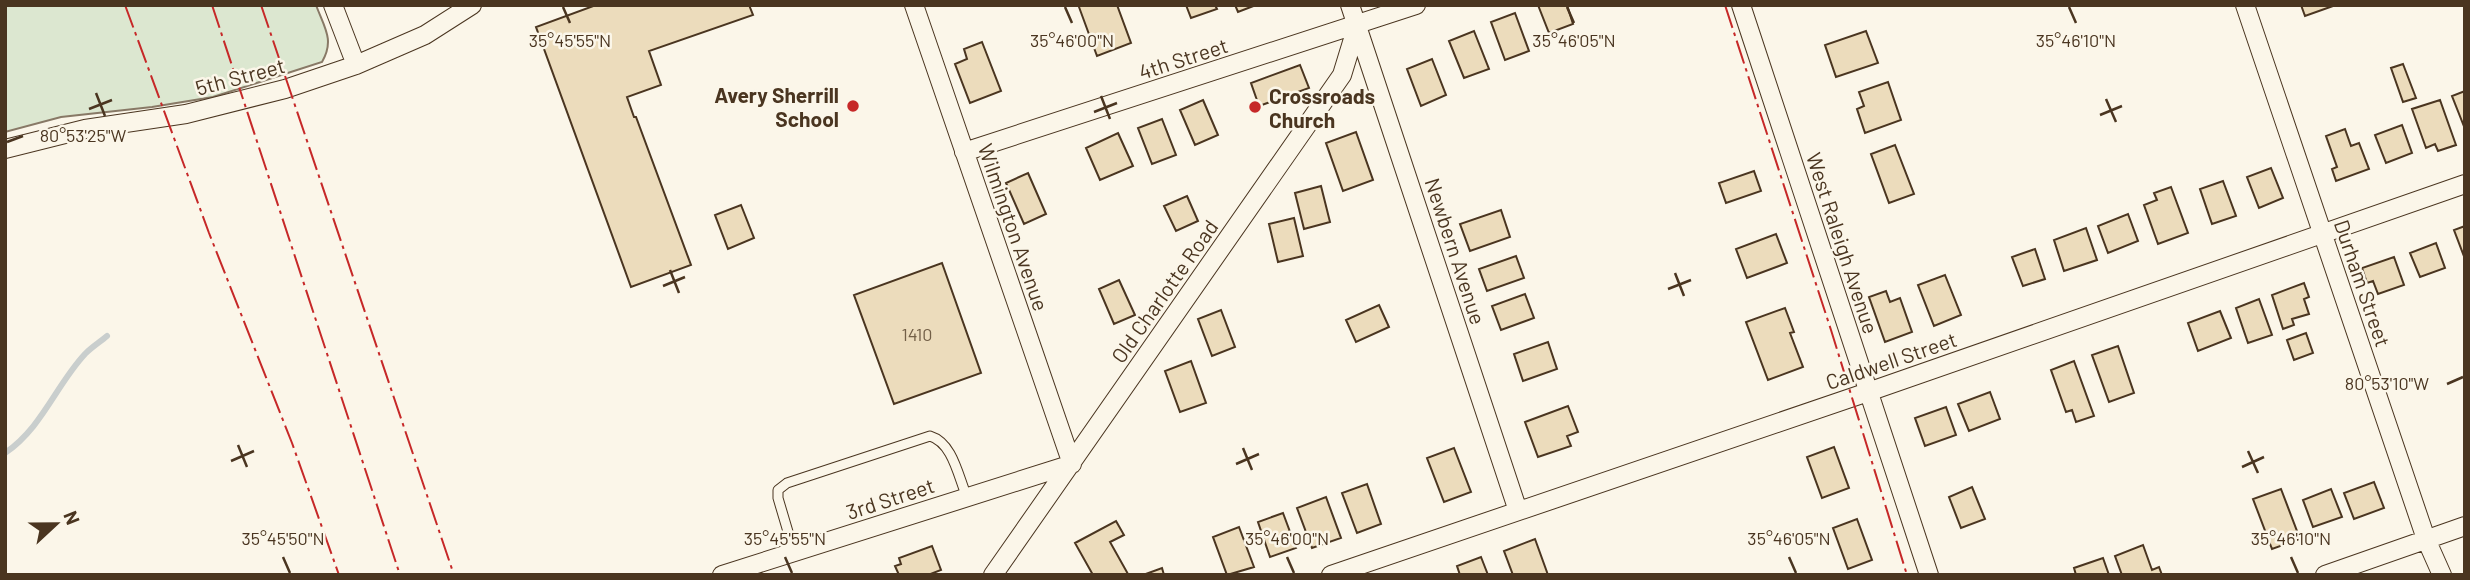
<svg xmlns="http://www.w3.org/2000/svg" width="2470" height="580" viewBox="0 0 2470 580" font-family="Barlow,sans-serif">
  <style>
    .green { fill: #dce7d0; stroke: #887966; stroke-width: 2 }
    .lines { fill: none; stroke-linecap: round; stroke-linejoin: round }
    .stream { stroke: #c9cecd; stroke-width: 6 }
    .building { fill: #ecdcbc; stroke: #4a3520; stroke-width: 2 }
    .lane-casing { stroke: #4a3520; stroke-width: 11 }
    .street-casing { stroke: #4a3520; stroke-width: 20 }
    .lane { stroke: #fbf6e9; stroke-width: 9 }
    .street { stroke: #fbf6e9; stroke-width: 18 }
    .power { stroke: #c62828; stroke-width: 2; stroke-dasharray: 24 5 3.5 5; stroke-linecap: butt }
    .ticks { fill: none; stroke: #4a3520; stroke-width: 2.5 }
    .poi-dot { fill: #c62828; stroke: #fbf6e9; stroke-width: 2.5 }
    .labels { text-anchor: middle; dominant-baseline: central; stroke-width: 5; stroke-linejoin: round; paint-order: stroke }
    .number-label { font-size: 18px; fill: #725f47 }
    .street-label { font-size: 21px; fill: #4a3520; stroke: #fbf6e9 }
    .poi-label { font-size: 21px; font-weight: bold; fill: #4a3520; stroke: #fbf6e9; text-anchor: end }
    .ticks-label { font-size: 18px; text-anchor: middle; fill: #4a3520; stroke: #fbf6e9; stroke-width: 5; stroke-linejoin: round; paint-order: stroke }
  </style>
  <rect width="100%" height="100%" fill="#fbf6e9"/>
  <path class="green" d="M5,5H316C324,27 335,40 322,62L213,97L152,107L61,117L5,132Z"/>
  <g class="lines">
    <path class="stream" d="M5,453C42,428 56,385 85,354C92,347 100,342 107,336"/>
  </g>
  <path class="building" d="M596,5H749L753,15L649,51L661,85L627,97L634,117H636L691,265L631,287L536,27Z
    M1082,5H1117L1131,43L1097,56L1079,7Z
    M1186,5H1215L1217,9L1191,18Z
    M1235,5H1256L1238,12Z
    M1538,5H1567L1573,24L1549,33Z
    M2301,5H2333V6L2305,16Z
    M1515,13L1529,51L1505,60L1491,22Z
    M1474,31L1489,69L1464,78L1449,41Z
    M1866,31L1878,63L1836,77L1825,45Z
    M982,42L1001,91L970,103L955,64L967,59L964,49Z
    M1432,59L1446,95L1421,106L1407,69Z
    M2403,64L2416,98L2403,102L2391,68Z
    M1300,65L1309,88L1259,106L1251,83Z
    M1888,82L1901,120L1865,133L1857,109L1864,106L1859,92Z
    M2465,91V129L2452,96Z
    M1203,100L1218,135L1195,145L1180,110Z
    M2440,100L2456,145L2438,151L2435,144L2426,148L2412,109Z
    M1162,119L1176,155L1152,164L1138,128Z
    M2402,125L2412,153L2386,163L2375,135Z
    M2345,129L2351,146L2359,143L2369,169L2336,181L2332,169L2337,167L2326,136Z
    M1356,132L1373,180L1343,191L1326,143Z
    M1118,133L1133,166L1100,180L1086,148Z
    M1895,145L1914,194L1889,203L1871,154Z
    M2271,168L2283,198L2259,208L2247,177Z
    M1754,171L1761,191L1726,203L1719,183Z
    M1028,173L1046,214L1024,224L1006,183Z
    M2223,181L2236,216L2212,224L2200,189Z
    M1321,186L1330,222L1304,229L1295,193Z
    M2171,187L2188,233L2158,244L2144,205L2157,200L2154,193Z
    M1187,196L1198,221L1176,231L1164,206Z
    M741,205L754,238L728,249L715,215Z
    M1501,210L1510,237L1470,251L1460,224Z
    M2128,214L2138,241L2108,253L2098,226Z
    M1294,218L1303,256L1278,262L1269,224Z
    M2465,226V259L2454,230Z
    M2086,228L2097,260L2064,271L2054,240Z
    M1776,234L1787,263L1747,278L1736,249Z
    M2436,243L2445,268L2420,277L2410,253Z
    M2035,249L2045,279L2023,286L2012,257Z
    M1516,256L1524,278L1487,291L1479,269Z
    M2394,257L2404,285L2378,294L2373,281L2367,283L2362,268Z
    M942,263L981,373L894,404L854,295Z
    M1945,275L1961,315L1934,326L1918,285Z
    M1119,280L1135,315L1114,324L1099,289Z
    M2304,283L2309,297L2304,299L2309,314L2292,319L2294,325L2283,329L2272,295Z
    M1886,291L1890,302L1900,298L1912,332L1885,342L1869,297Z
    M1525,294L1534,318L1501,330L1492,306Z
    M2259,299L2272,335L2248,343L2236,308Z
    M1379,305L1389,327L1356,342L1346,320Z
    M1785,308L1794,332L1790,333L1803,367L1768,380L1746,322Z
    M1221,310L1235,347L1212,356L1198,319Z
    M2220,311L2231,338L2198,351L2188,323Z
    M2306,333L2313,353L2294,360L2287,340Z
    M1548,342L1557,369L1523,381L1514,354Z
    M2118,346L2134,393L2109,402L2092,355Z
    M1191,361L1206,403L1180,412L1165,371Z
    M2074,361L2094,416L2076,422L2072,410L2066,412L2051,370Z
    M1990,392L2000,419L1969,431L1958,404Z
    M1568,406L1578,432L1567,436L1571,446L1538,457L1525,422Z
    M1946,407L1956,435L1925,446L1915,418Z
    M1834,447L1849,488L1822,498L1807,457Z
    M1454,448L1471,492L1444,502L1427,458Z
    M2374,482L2384,508L2354,519L2344,493Z
    M1367,484L1381,524L1357,533L1342,493Z
    M1972,487L1985,519L1961,528L1949,497Z
    M2281,489L2300,539L2272,549L2253,499Z
    M2331,489L2342,517L2313,527L2303,500Z
    M1326,497L1341,538L1312,548L1297,508Z
    M1283,513L1296,548L1270,557L1258,522Z
    M1857,519L1872,560L1848,569L1833,528Z
    M1116,521L1124,535L1110,542L1128,574L1093,575L1075,543Z
    M1239,527L1254,567L1227,575L1213,537Z
    M1535,539L1548,575H1513L1504,551Z
    M2143,545L2152,570L2159,567L2162,575H2122L2115,556Z
    M932,546L941,570L928,575H899L895,566L901,564L899,558Z
    M1481,557L1488,575H1460L1457,566Z
    M2103,558L2109,575H2076L2074,568Z
    M1162,568L1164,575H1143Z"/>
  <g class="lines">
    <defs>
      <path id="lane" d="M794,552L778,498V490L787,483L930,436C953,443 958,476 967,497"/>
      <path id="street" d="M333,5L356,65
        M1350,5L1518,511
        M1741,5L1929,575
        M2245,5L2426,539L2442,575
        M5,149L85,129L186,114L285,89L356,65L425,35L472,5
        M964,152L1416,5
        M722,575L1072,464L914,5
        M993,575L1342,75L1357,26
        M1331,575L1868,392L2465,184
        M2325,575L2465,526"/>
    </defs>
    <use href="#lane" class="lane-casing"/>
    <use href="#street" class="street-casing"/>
    <use href="#lane" class="lane"/>
    <use href="#street" class="street"/>
    <path class="power" d="M125,5L209,233L292,443L339,575
      M212,5L400,575
      M261,5L454,575
      M1725,5L1831,330L1907,575"/>
  </g>
  <path class="ticks" d="M563,7L570,23M1065,7L1072,23M1567,7L1574,23M2069,7L2076,23M96,93L105,116M1101,96L1110,119M2106,99L2116,122M89,109L112,100M1094,112L1117,103M2100,115L2122,106M7,142L23,136M670,270L679,293M1675,273L1684,296M663,286L685,277M1668,289L1691,280M2447,384L2463,377M238,445L247,467M1243,448L1252,470M2248,451L2258,473M231,461L254,451M1236,464L1259,454M2242,467L2264,457M283,557L290,573M785,557L792,573M1287,557L1294,573M1789,557L1796,573M2291,557L2298,573"/>
  <g class="poi-dot">
    <circle cx="853" cy="106" r="7"/>
    <circle cx="1255" cy="107" r="7"/>
  </g>
  <g class="labels">
    <g class="number-label">
      <text x="917" y="334">1410</text>
    </g>
    <g class="street-label">
      <text transform="translate(1183 58) rotate(-18)">4th Street</text>
      <text transform="translate(240 76) rotate(-15)">5th Street</text>
      <text transform="translate(1014 227) rotate(71)">Wilmington Avenue</text>
      <text transform="translate(1843 243) rotate(72)">West Raleigh Avenue</text>
      <text transform="translate(1456 251) rotate(72)">Newbern Avenue</text>
      <text transform="translate(2363 283) rotate(71)">Durham Street</text>
      <text transform="translate(1164 291) rotate(-55)">Old Charlotte Road</text>
      <text transform="translate(1891 360) rotate(-19)">Caldwell Street</text>
      <text transform="translate(890 498) rotate(-18)">3rd Street</text>
    </g>
    <g class="poi-label">
      <text x="839" y="94">Avery Sherrill<tspan x="839" dy="24">School</tspan></text>
      <text x="1269" y="95" text-anchor="start">Crossroads<tspan x="1269" dy="24">Church</tspan></text>
    </g>
  </g>
  <g class="ticks-label">
    <text x="2076" y="47">35°46'10"N</text>
    <text x="570" y="47">35°45'55"N</text>
    <text x="1072" y="47">35°46'00"N</text>
    <text x="1574" y="47">35°46'05"N</text>
    <text x="83" y="142">80°53'25"W</text>
    <text x="2387" y="390">80°53'10"W</text>
    <text x="283" y="545">35°45'50"N</text>
    <text x="785" y="545">35°45'55"N</text>
    <text x="1287" y="545">35°46'00"N</text>
    <text x="1789" y="545">35°46'05"N</text>
    <text x="2291" y="545">35°46'10"N</text>
  </g>
  <rect width="2470" height="580" fill="none" stroke="#4a3520" stroke-width="14"/>
  <g transform="translate(56 524) rotate(68)" stroke="#fbf6e9" stroke-width="5" paint-order="stroke">
  <path d="M0-5L12 26L0 18L-12 26Z" fill="#4a3520"/>
  <text y="-10" font-size="19" font-weight="bold" text-anchor="middle" fill="#4a3520">N</text>
  </g>
</svg>
